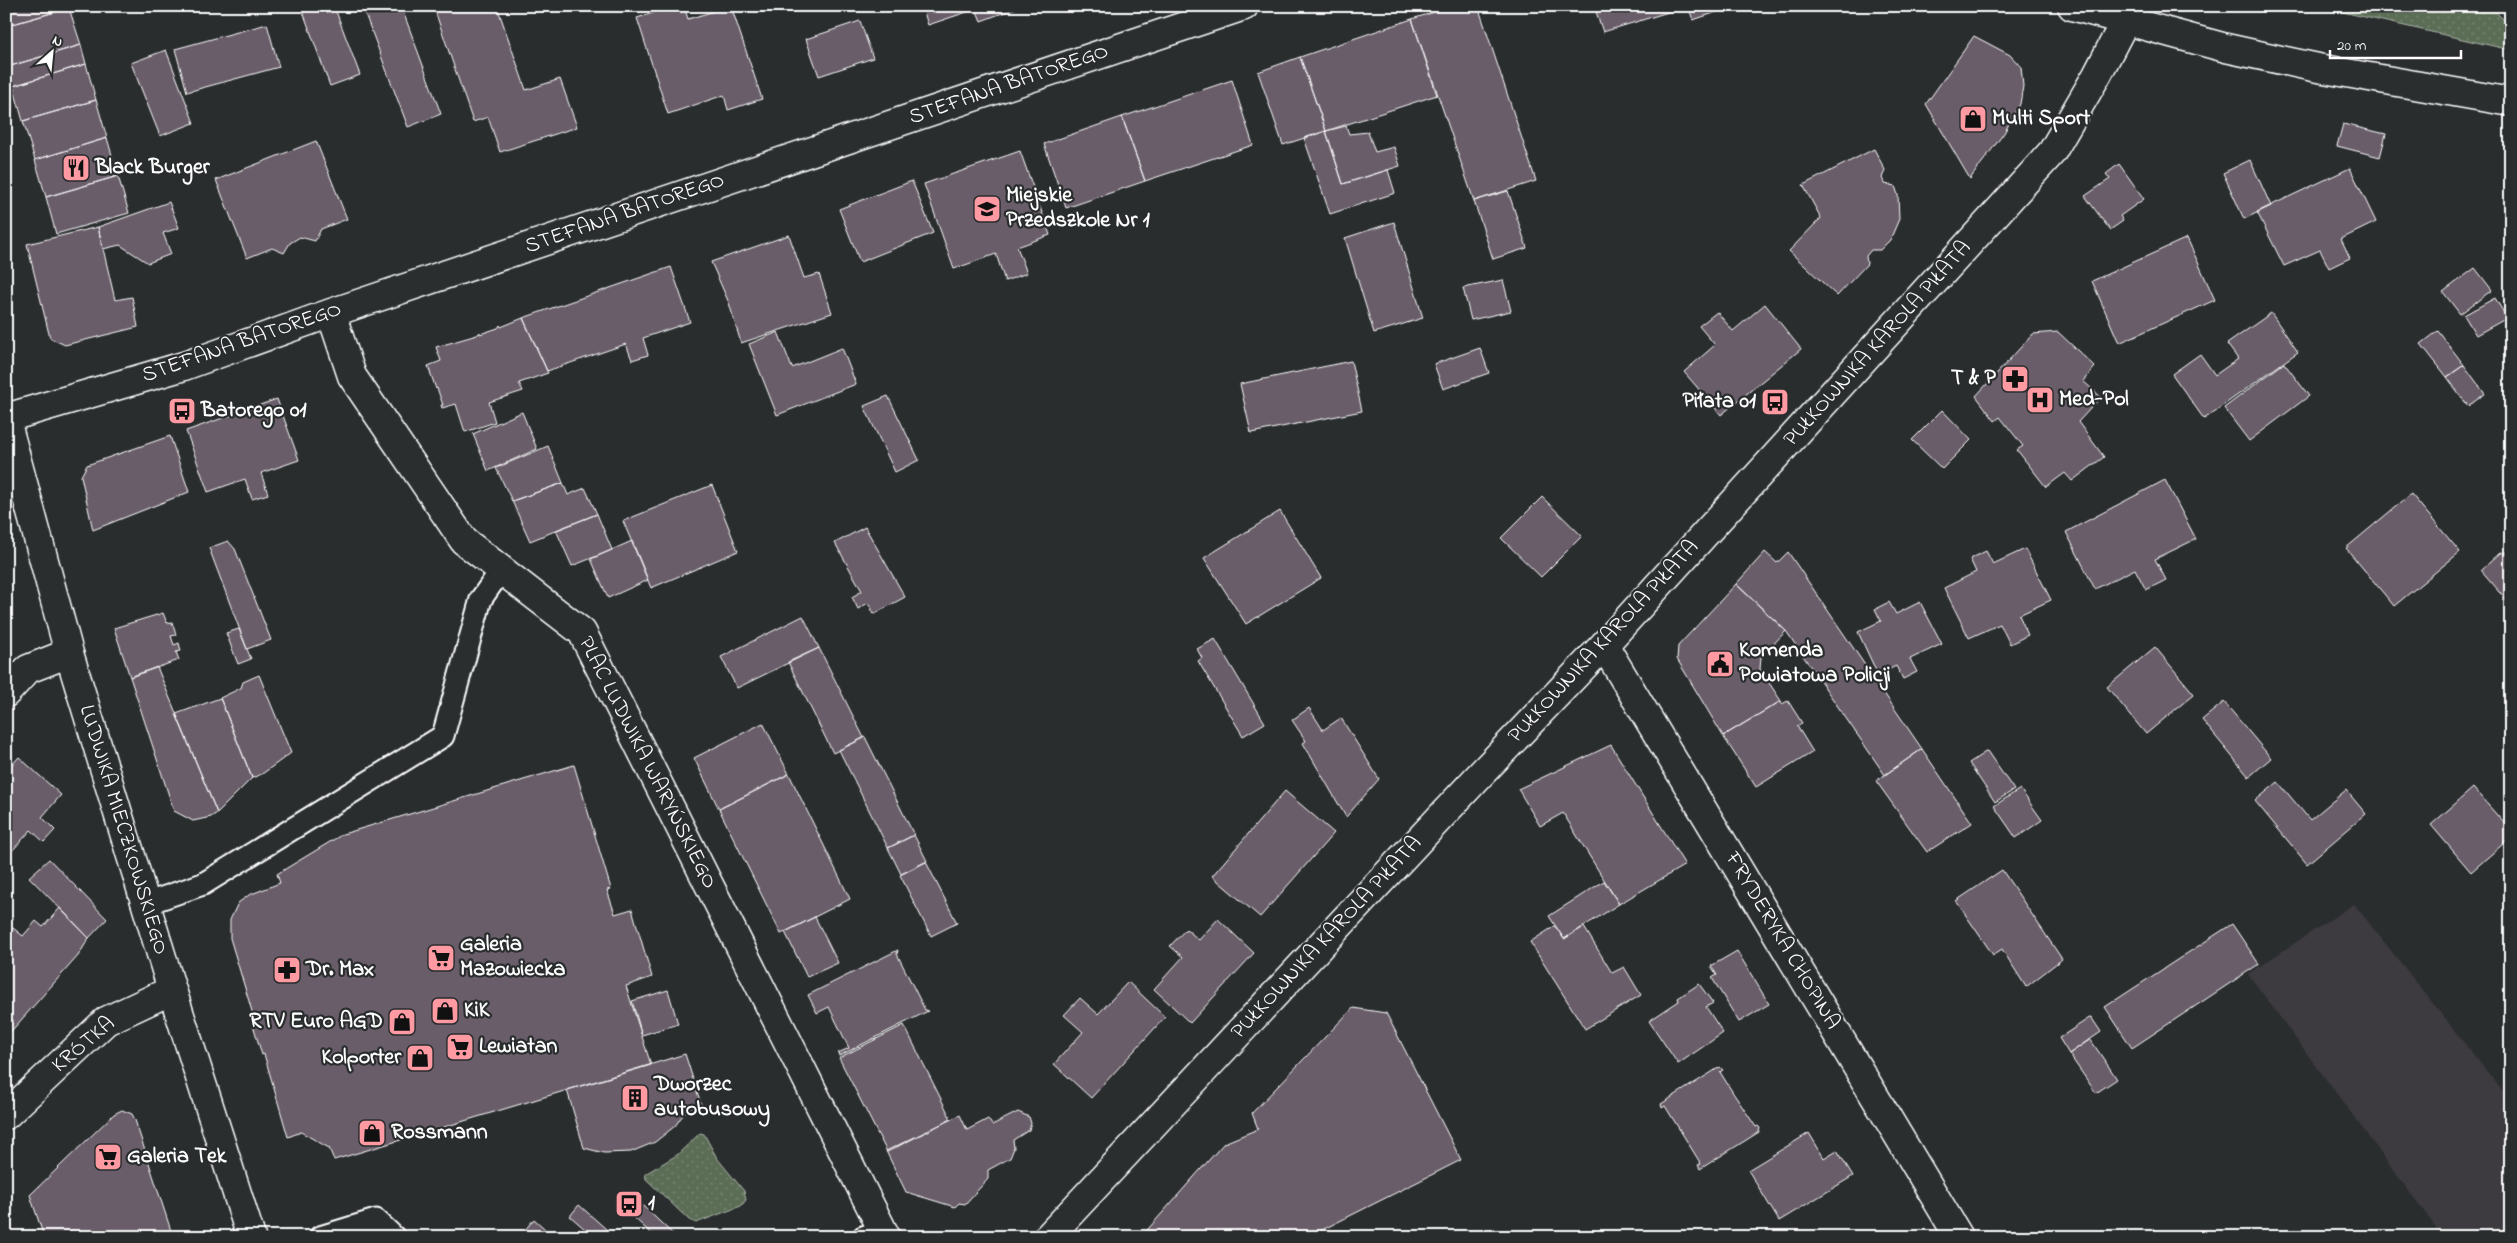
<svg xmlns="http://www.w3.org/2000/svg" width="2517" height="1243" viewBox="0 0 2517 1243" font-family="'Indie Flower',sans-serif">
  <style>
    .built { fill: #3d3b40 }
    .grass { fill: url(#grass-dots); stroke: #adb6aa }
    .building { fill: #695d6b; stroke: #fff }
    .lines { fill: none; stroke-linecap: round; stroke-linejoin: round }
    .lane-casing { stroke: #fff; stroke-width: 25 }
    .street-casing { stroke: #fff; stroke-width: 31 }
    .secondary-casing { stroke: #fff; stroke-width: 31 }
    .lane { stroke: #2a2d2e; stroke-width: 21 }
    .street { stroke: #2a2d2e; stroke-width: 28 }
    .secondary { stroke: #2a2d2e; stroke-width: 28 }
    .labels { text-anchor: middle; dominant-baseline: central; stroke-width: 4.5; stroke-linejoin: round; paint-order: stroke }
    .street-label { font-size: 22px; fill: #fff; stroke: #2a2d2e }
    .poi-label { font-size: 22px; font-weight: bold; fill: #fff; stroke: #2a2d2e; text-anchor: start }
  </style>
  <defs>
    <pattern id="grass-dots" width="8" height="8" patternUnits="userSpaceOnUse" patternTransform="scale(1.25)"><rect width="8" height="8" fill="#5b6d56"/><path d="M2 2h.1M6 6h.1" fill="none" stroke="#74836f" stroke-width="1.8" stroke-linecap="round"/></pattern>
  </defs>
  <rect width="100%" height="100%" fill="#2a2d2e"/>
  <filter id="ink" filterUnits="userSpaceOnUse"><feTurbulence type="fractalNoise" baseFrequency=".02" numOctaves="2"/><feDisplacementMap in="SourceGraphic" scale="10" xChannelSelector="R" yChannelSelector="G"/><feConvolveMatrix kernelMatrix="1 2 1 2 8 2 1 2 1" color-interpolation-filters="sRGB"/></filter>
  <g filter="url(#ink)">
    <path class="built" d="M2354,904L2511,1102V1237H2443L2248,974Z"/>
    <path class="grass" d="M2316,6H2490L2511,27V50Z
      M700,1133L704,1134L717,1158L744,1191L746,1200L741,1206L696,1223L689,1220L646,1179L645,1174L677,1155Z"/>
    <path class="building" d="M6,6H69V8L6,26Z
      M308,6H334L360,75L330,86L302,9Z
      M362,6H401L441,114L408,127Z
      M438,6H497L526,90L560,79L577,127L500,152L488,117L473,122L434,8Z
      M675,6H684L688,19L731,6L762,99L728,110L724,95L668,114L637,18Z
      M922,6H1015L1016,8L981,21L976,9L928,25Z
      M1454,6H1478L1536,181L1474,201L1412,19Z
      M1594,6H1735L1693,20L1688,6L1603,32Z
      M69,8L81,45L7,67L6,26Z
      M1412,19L1437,95L1326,131L1300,57Z
      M860,21L873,58L819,76L806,39Z
      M267,24L279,67L187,92L175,49Z
      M1974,36L2010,55L2021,67L2023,86L2020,104L2004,133L1970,179L1926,104Z
      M81,45L86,64L13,86L7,67Z
      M166,50L194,123L160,136L131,63Z
      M1300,57L1326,131L1283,145L1258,72Z
      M86,64L96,100L23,121L13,86Z
      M1232,80L1253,145L1145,181L1122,117Z
      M96,100L107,138L35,160L23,121Z
      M1122,117L1145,181L1066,208L1044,144Z
      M2343,124L2386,134L2380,157L2337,146Z
      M1346,126L1349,134L1368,132L1375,152L1394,147L1400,166L1343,184L1326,131Z
      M1326,131L1343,184L1388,170L1395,193L1330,214L1304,138Z
      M107,138L118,176L46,197L35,160Z
      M316,141L347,219L321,229L315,241L300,237L290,243L284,253L272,248L247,258L216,180Z
      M1874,149L1885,170L1882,178L1885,184L1895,186L1898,195L1899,219L1890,240L1880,250H1871L1866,256L1867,264L1837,296L1789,251L1821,218L1803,185Z
      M1020,151L1050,235L1017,247L1027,273L1005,281L996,254L954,269L924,184Z
      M2250,160L2271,206L2244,219L2223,173Z
      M2119,164L2144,199L2120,216L2123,221L2110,230L2085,196L2110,179L2106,174Z
      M2350,168L2376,222L2341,239L2350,258L2329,268L2320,250L2284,266L2257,212Z
      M118,176L129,213L56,234L46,197Z
      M912,181L933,233L860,262L839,209Z
      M1508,191L1527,248L1493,259L1474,201Z
      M169,202L179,228L163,233L171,254L148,263L120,245L103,249L98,227Z
      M1394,222L1423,318L1374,333L1345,238Z
      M98,227L115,300L132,297L138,327L65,345L50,338L27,244Z
      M789,235L804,278L819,274L832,313L741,343L729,303L711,262Z
      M2187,238L2215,300L2119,343L2092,281Z
      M671,267L690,322L643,338L648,355L632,360L626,344L547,371L523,318Z
      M2475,268L2492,290L2460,314L2443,292Z
      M1503,280L1511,311L1471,320L1463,288Z
      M2495,298L2507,318L2476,335L2464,315Z
      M1765,304L1801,349L1721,415L1684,372L1715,345L1699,326L1717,312L1733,331Z
      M2271,313L2298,352L2204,419L2172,374L2200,354L2215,375L2238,359L2227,344Z
      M523,318L548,373L519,383L523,391L489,402L495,422L465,432L456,404L442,408L441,405H443L437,388L436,389L428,366L441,361L436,347L477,335L480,332V334L498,328L500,325L501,327Z
      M2438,331L2464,365L2447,377L2421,344Z
      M778,332L792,368L842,348L856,384L777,415L749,344Z
      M2058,332L2095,367L2083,381L2101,397L2078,422L2104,457L2072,481L2065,473L2046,487L2017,450L2023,446L2000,417L1995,421L1976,396L2033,334Z
      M1480,348L1489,373L1443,389L1434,364Z
      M1351,361L1362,411L1251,433L1240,384Z
      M2284,363L2309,396L2249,441L2224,408Z
      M2464,365L2485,394L2468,406L2447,377Z
      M888,396L919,460L895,472L864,406Z
      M277,399L299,460L261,473L268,494L252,499L245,479L208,492L186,431Z
      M1942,410L1971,440L1942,469L1912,440Z
      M522,412L537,449L488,471L473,434Z
      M170,436L189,492L93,530L81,476L87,465Z
      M548,446L563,483L512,501L496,468Z
      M2165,480L2196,539L2155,559L2166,580L2146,590L2135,569L2095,589L2066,532Z
      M563,483L568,495L585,488L597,514L530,541L512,501Z
      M712,485L738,551L651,588L623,521Z
      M2411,494L2460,552L2394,606L2346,548Z
      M1542,497L1582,536L1541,577L1501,538Z
      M1280,511L1321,578L1246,624L1204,558Z
      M597,514L612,550L572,566L556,530Z
      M865,527L905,597L874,614L868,603L858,609L852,597L862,591L835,543Z
      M228,541L235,549L271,640L247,649L209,548Z
      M632,541L648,580L608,598L591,559Z
      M2025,549L2051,600L2019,615L2028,635L2010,644L2000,624L1969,638L1944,588L1976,572L1970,559L1986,551L1993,564Z
      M1765,552L1777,563L1788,552L1922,749L1885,775L1786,631L1736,584Z
      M2511,552V605L2481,570L2500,553Z
      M1736,584L1786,631L1761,657L1760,669L1781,701L1723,736L1677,659L1678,646Z
      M1889,602L1896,614L1920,602L1942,644L1910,659L1917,672L1903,679L1896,666L1878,675L1858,632L1881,621L1875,609Z
      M163,613L167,623L172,622L176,635L171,636L174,645L179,643L181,651L176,652L179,660L130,677L114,628Z
      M803,616L819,648L737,688L721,657Z
      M239,629L251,659L238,664L226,633Z
      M1215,639L1265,723L1243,736L1198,661L1202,658L1197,649Z
      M2155,647L2194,694L2146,734L2107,687Z
      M819,648L864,738L833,753L788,662Z
      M157,667L217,813L211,817L193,821L174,811L130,677Z
      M259,675L291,753L262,774L252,778L220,698L241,688L243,682Z
      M220,698L252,778L217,813L176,714Z
      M1781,701L1782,704L1788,701L1802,723L1797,726L1813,752L1756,787L1723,736Z
      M2224,702L2271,758L2249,777L2202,720Z
      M1309,708L1323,730L1341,718L1379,779L1346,817L1303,743L1306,741L1292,720Z
      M763,723L789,774L719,809L694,758Z
      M865,737L914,835L888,848L839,750Z
      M1611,745L1685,865L1619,904L1563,813L1540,826L1518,789Z
      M1922,749L1972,823L1927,852L1876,781Z
      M1987,751L2014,790L1995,802L1969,763Z
      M19,757L61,795L42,817L55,830L44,842L31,830L12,851L6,846V771Z
      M574,765L611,889L607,890L615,914L632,909L652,977L626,986L651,1065L334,1160L329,1148L301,1132L288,1137L264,1054L262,1055L251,1018H254L230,938V920L238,903L249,895L280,883L277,874L343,834Z
      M789,774L850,899L781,934L719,809Z
      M2278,782L2310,820L2346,790L2366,814L2307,864L2255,801Z
      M2473,788L2511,831V837L2471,872L2431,825Z
      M2020,789L2042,820L2016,838L1994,806Z
      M1285,791L1334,833L1260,917L1212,876Z
      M914,835L927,861L901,874L888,848Z
      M49,859L107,919L89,938L29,877Z
      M926,862L957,923L931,936L900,875Z
      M2002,870L2062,959L2026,987L2002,949L1993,955L1956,901Z
      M1604,881L1619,904L1564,939L1549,916Z
      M60,908L89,938L78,956L6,1037V936L13,928L23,936L36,921L43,927Z
      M815,917L838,963L807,977L785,932Z
      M1218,919L1254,953L1190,1023L1154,989L1183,957L1170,946L1186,929L1199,940Z
      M2232,924L2259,964L2132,1048L2105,1007Z
      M1555,926L1564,939L1584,927L1612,973L1624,967L1641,995L1585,1029L1530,942Z
      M898,950L897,954L925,1010L928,1011L839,1056L838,1053L849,1048L829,1007L817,1013L808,995Z
      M1737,951L1769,1004L1739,1022L1712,978L1717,975L1711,966Z
      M1128,982L1165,1017L1091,1098L1054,1064L1083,1032L1064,1015L1080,998L1098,1014Z
      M1699,984L1713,1003L1706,1007L1723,1033L1678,1064L1649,1021L1679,1001L1678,998Z
      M668,990L678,1024L642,1035L632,1001Z
      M1353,1008L1386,1013L1461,1160L1308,1237H1141L1224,1143L1258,1129L1252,1113Z
      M2091,1017L2101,1032L2069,1054L2059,1038Z
      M904,1025L951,1119L887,1152L839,1058Z
      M2090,1039L2117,1079L2096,1093L2069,1054Z
      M685,1054L702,1107L685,1112L675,1126L655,1142L631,1152L604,1153L584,1148L567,1090Z
      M1720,1067L1723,1070L1720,1072L1733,1093L1756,1127L1758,1126L1760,1128L1759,1132L1700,1169L1698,1165L1701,1164L1665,1106L1662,1108L1661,1104Z
      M122,1110L132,1114L135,1120L173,1237H44L30,1195L114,1114Z
      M1018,1112L1029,1117L1031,1123L1029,1130L1013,1140L1014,1148L1010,1158L988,1170V1179L965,1204L959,1203L955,1207L906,1192L886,1151L960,1115L967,1130L988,1119L992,1125Z
      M1809,1133L1824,1158L1837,1150L1853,1176L1779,1221L1748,1170Z
      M627,1191L675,1236L655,1237L617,1202Z
      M579,1205L615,1237H594L570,1216Z
      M534,1219L554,1237H532L525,1230Z"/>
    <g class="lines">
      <defs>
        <path id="lane" d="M145,904L203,884L443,736L481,599L502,569
          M320,1237L376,1220L394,1237
          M863,1237L882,1230"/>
        <path id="street" d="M331,313L352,376L464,541L582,632L886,1237
          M6,418L184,366L331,313L1244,6
          M6,420L69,653L172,990L251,1237
          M1604,645L1959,1237
          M6,693L28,669L69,653
          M6,1115L106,1021L172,990"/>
        <path id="secondary" d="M2072,6L2226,48L2318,68L2511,102
          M1048,1237L1477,778L1604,645L2052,152L2097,75L2133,6"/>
      </defs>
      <use href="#lane" class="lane-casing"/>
      <use href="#street" class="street-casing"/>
      <use href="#secondary" class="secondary-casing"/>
      <use href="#lane" class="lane"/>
      <use href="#street" class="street"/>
      <use href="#secondary" class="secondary"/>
    </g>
  </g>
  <defs>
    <symbol id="shop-square" viewBox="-11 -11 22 22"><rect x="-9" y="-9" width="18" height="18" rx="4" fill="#ff9aa2" stroke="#2a2d2e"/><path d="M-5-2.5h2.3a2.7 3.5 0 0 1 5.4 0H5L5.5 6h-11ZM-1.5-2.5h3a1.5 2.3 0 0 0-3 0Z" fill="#111"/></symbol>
    <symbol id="restaurant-square" viewBox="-11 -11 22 22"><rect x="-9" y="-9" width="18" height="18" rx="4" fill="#ff9aa2" stroke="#2a2d2e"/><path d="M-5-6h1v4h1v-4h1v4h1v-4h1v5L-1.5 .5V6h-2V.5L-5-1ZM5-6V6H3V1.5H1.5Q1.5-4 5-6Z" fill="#111"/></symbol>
    <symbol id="school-square" viewBox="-11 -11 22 22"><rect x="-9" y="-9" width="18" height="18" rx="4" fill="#ff9aa2" stroke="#2a2d2e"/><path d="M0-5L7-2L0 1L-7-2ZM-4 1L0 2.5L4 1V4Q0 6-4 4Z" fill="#111"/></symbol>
    <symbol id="pharmacy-square" viewBox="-11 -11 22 22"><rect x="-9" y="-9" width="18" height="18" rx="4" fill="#ff9aa2" stroke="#2a2d2e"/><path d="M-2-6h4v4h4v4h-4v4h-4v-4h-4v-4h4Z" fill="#111"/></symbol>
    <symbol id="hospital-square" viewBox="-11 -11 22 22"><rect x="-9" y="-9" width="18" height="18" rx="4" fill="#ff9aa2" stroke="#2a2d2e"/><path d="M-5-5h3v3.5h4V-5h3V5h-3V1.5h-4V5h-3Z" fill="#111"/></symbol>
    <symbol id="bus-square" viewBox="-11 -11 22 22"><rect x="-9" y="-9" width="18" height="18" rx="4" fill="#ff9aa2" stroke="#2a2d2e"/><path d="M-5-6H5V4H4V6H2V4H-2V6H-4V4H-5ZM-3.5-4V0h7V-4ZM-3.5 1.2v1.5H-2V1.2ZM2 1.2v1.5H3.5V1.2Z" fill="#111"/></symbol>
    <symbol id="civic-square" viewBox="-11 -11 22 22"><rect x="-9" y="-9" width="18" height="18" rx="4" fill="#ff9aa2" stroke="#2a2d2e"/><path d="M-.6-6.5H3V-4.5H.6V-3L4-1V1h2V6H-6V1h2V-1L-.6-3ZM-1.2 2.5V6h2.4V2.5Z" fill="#111"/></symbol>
    <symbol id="supermarket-square" viewBox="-11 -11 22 22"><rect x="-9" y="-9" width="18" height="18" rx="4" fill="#ff9aa2" stroke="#2a2d2e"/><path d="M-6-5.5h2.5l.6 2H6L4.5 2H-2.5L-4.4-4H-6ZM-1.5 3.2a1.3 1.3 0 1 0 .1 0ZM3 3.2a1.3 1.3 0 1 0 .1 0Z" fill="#111"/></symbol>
    <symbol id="building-square" viewBox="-11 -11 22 22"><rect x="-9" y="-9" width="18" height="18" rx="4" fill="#ff9aa2" stroke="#2a2d2e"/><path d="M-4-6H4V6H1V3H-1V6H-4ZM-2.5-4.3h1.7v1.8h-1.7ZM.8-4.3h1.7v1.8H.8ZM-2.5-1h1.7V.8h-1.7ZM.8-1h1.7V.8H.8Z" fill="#111"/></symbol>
  </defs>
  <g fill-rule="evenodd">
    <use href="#shop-square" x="1957" y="103" width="32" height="32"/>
    <use href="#restaurant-square" x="60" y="152" width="32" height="32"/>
    <use href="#school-square" x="971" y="193" width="32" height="32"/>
    <use href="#pharmacy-square" x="1999" y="363" width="32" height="32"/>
    <use href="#hospital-square" x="2024" y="384" width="32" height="32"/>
    <use href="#bus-square" x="1759" y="386" width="32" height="32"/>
    <use href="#bus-square" x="166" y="395" width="32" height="32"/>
    <use href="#civic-square" x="1704" y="648" width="32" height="32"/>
    <use href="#supermarket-square" x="425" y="942" width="32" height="32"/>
    <use href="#pharmacy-square" x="271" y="954" width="32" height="32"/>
    <use href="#shop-square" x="429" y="995" width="32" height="32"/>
    <use href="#shop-square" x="386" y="1006" width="32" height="32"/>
    <use href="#supermarket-square" x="444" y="1031" width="32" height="32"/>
    <use href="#shop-square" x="404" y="1042" width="32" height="32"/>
    <use href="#building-square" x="619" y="1082" width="32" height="32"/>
    <use href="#shop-square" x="356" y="1117" width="32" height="32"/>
    <use href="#supermarket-square" x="92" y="1141" width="32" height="32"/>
    <use href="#bus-square" x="613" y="1188" width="32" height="32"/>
  </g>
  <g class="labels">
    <g class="street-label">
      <text transform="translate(1009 85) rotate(-19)">STEFANA BATOREGO</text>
      <text transform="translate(625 214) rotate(-19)">STEFANA BATOREGO</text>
      <text transform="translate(242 343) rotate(-19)">STEFANA BATOREGO</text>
      <text transform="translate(1878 344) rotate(-48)">PUŁKOWNIKA KAROLA PIŁATA</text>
      <text transform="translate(1604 642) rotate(-47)">PUŁKOWNIKA KAROLA PIŁATA</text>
      <text transform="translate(647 763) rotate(63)">PLAC LUDWIKA WARYŃSKIEGO</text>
      <text transform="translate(123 830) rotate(73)">LUDWIKA MIECZKOWSKIEGO</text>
      <text transform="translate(1327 938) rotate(-47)">PUŁKOWNIKA KAROLA PIŁATA</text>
      <text transform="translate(1782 941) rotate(59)">FRYDERYKA CHOPINA</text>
      <text transform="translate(84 1045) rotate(-40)">KRÓTKA</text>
    </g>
    <g class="poi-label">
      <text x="1992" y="119">Multi Sport</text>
      <text x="95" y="168">Black Burger</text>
      <text x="1006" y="196">Miejskie<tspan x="1006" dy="25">Przedszkole Nr 1</tspan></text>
      <text x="1996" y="379" text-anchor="end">T &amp; P</text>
      <text x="2059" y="400">Med-Pol</text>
      <text x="1756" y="402" text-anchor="end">Piłata 01</text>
      <text x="201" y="411">Batorego 01</text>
      <text x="1739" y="651">Komenda<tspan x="1739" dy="25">Powiatowa Policji</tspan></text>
      <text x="460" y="945">Galeria<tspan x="460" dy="25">Mazowiecka</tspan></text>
      <text x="306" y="970">Dr. Max</text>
      <text x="464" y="1011">KiK</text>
      <text x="383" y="1022" text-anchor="end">RTV Euro AGD</text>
      <text x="479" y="1047">Lewiatan</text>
      <text x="401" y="1058" text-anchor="end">Kolporter</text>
      <text x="654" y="1085">Dworzec<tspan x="654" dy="25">autobusowy</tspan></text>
      <text x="391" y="1133">Rossmann</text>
      <text x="127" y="1157">Galeria Tek</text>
      <text x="648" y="1204">1</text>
    </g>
  </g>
  <rect width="2517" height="1243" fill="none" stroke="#2a2d2e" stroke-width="25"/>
  <rect x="12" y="12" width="2492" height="1218" fill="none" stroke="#fff" stroke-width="2" filter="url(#ink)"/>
  <g transform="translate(52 52) rotate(27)" stroke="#2a2d2e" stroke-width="4" paint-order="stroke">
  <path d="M0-4L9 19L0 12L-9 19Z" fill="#ffffff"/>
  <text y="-8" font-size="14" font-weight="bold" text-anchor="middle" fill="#ffffff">N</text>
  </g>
  <path d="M2330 50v8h131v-8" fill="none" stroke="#ffffff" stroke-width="2.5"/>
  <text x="2337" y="50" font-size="15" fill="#ffffff" stroke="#2a2d2e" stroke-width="4" paint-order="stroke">20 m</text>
</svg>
